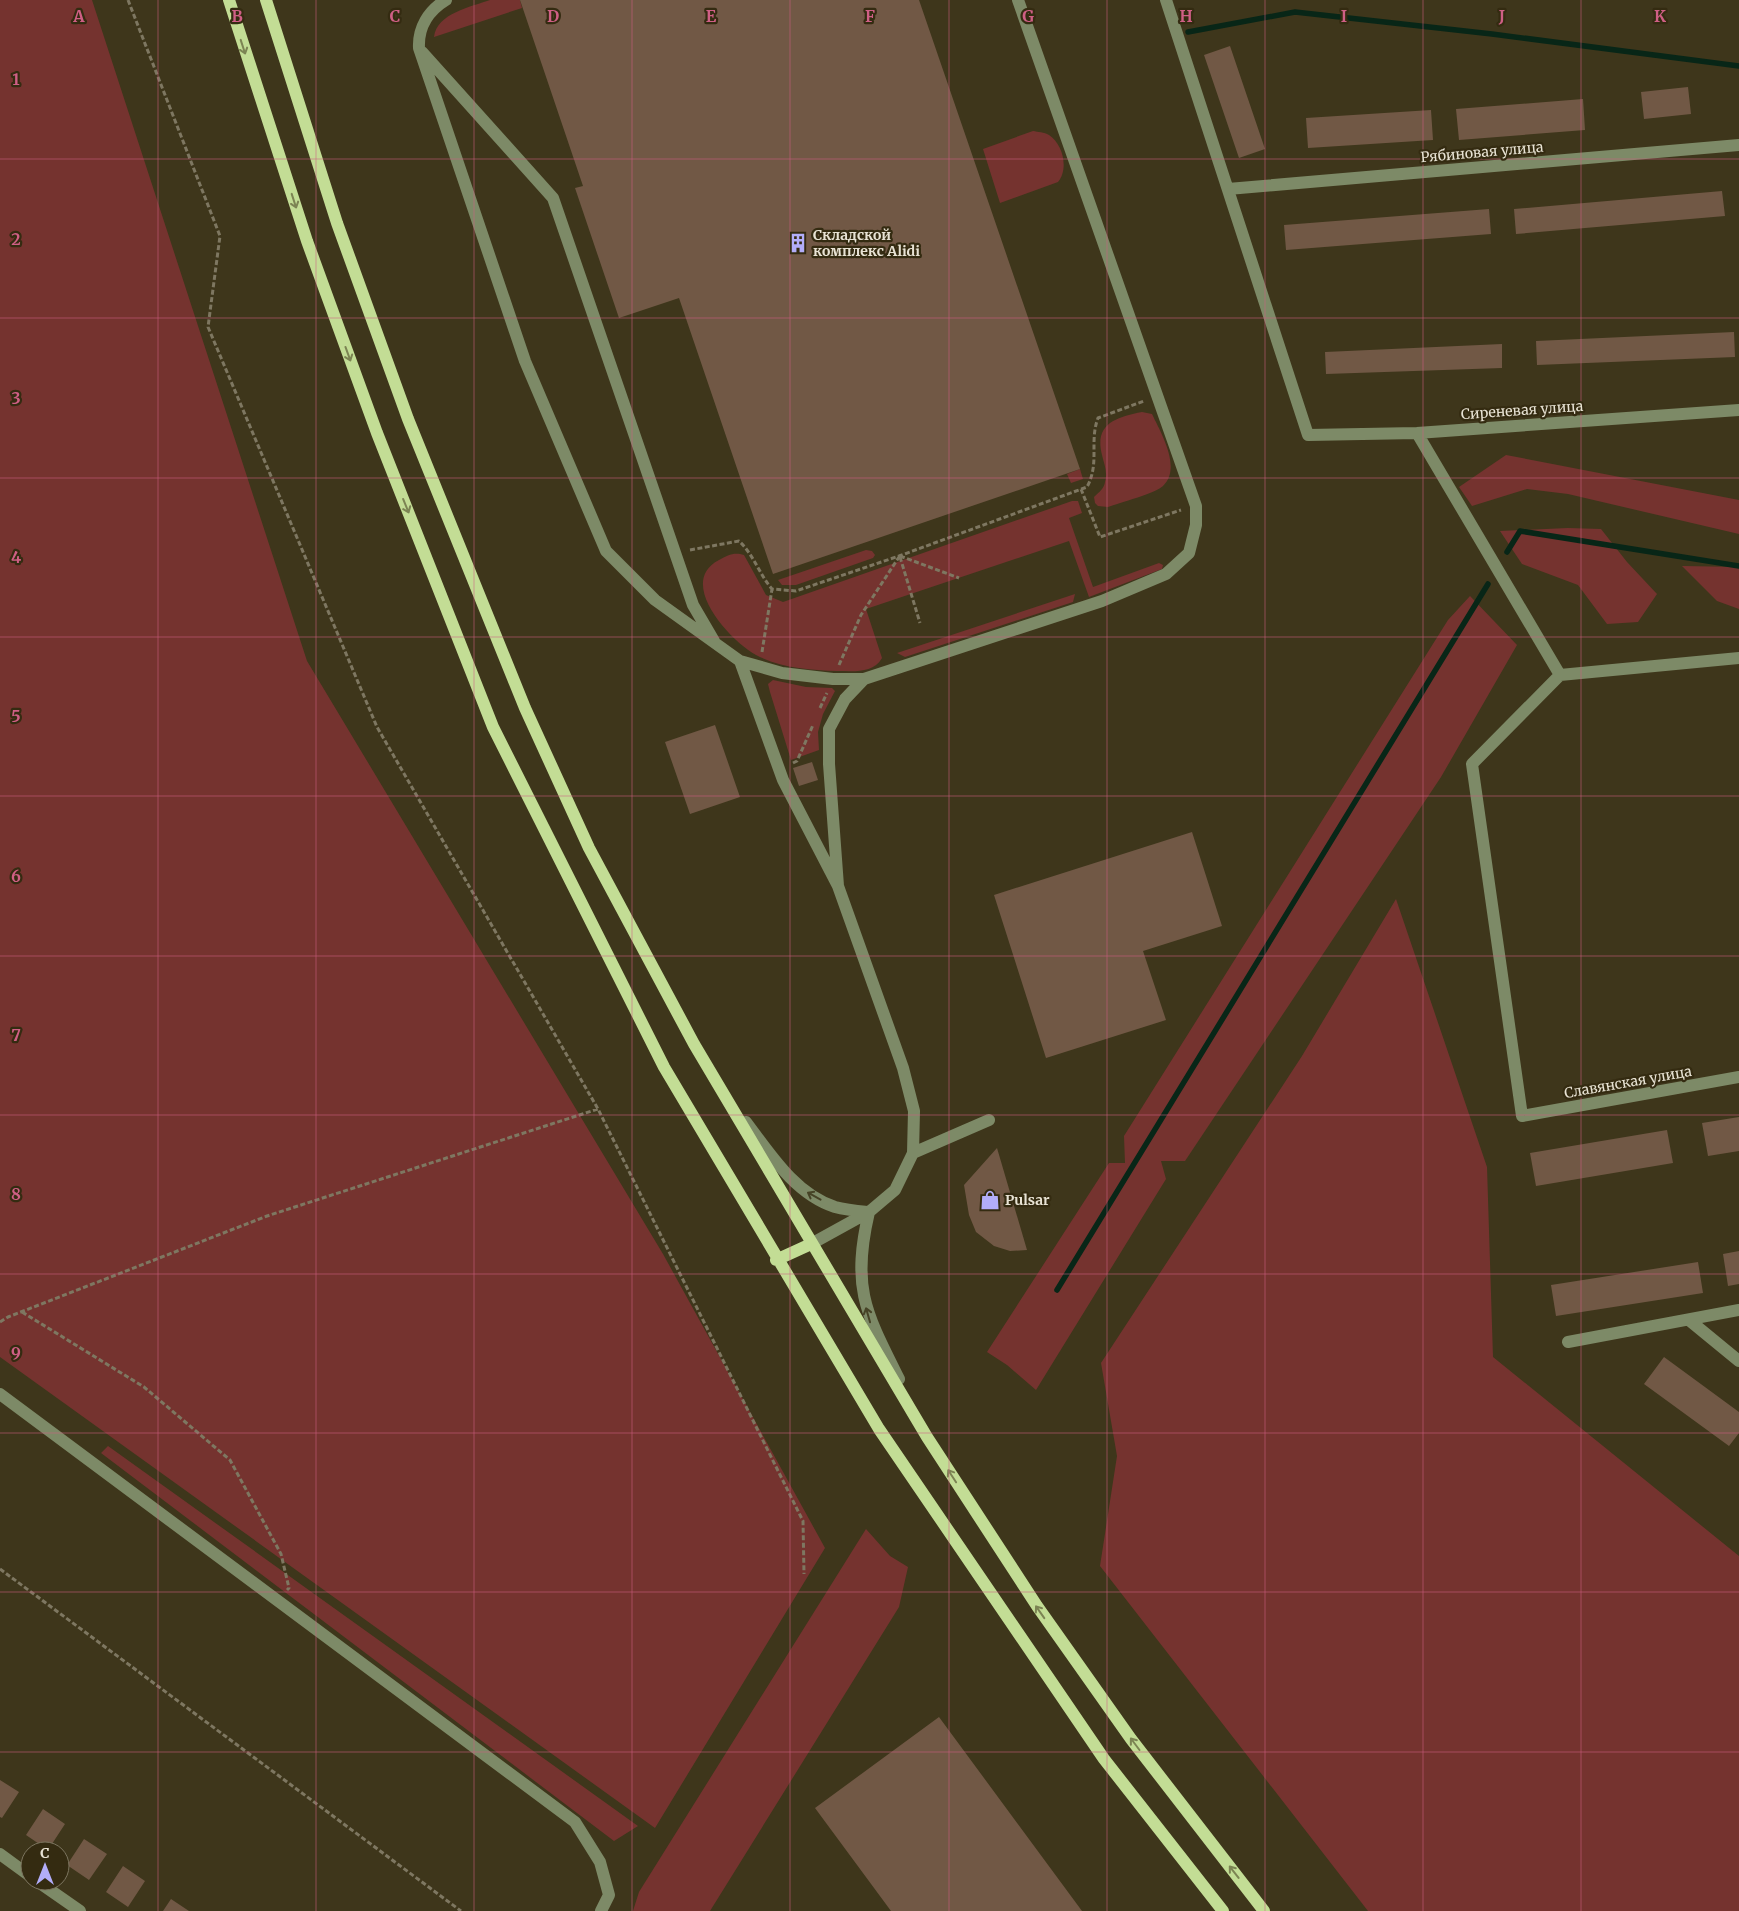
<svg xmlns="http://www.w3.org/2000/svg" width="1739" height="1911" viewBox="0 0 1739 1911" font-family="Merriweather,serif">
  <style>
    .green { fill: #75332f }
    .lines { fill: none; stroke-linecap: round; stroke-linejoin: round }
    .stream { stroke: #082617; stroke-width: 5.5 }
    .building { fill: #715845 }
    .path { stroke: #7e7761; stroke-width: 3; stroke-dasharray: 5 2.5; stroke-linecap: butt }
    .minor { stroke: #7d8a67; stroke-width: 12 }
    .major { stroke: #c3dd95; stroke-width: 12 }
    .oneway { stroke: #7c8453 }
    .oneway2 { stroke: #464326 }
    .grid { fill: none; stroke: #cf5f85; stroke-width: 1; stroke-opacity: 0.55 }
    .labels { text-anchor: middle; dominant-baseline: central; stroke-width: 4.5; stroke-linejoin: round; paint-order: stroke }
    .street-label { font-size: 14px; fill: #e8e3d4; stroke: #342b11 }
    .poi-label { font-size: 14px; font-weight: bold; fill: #e8e3d4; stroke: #342b11; text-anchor: start }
    .grid-label { font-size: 16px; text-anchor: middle; font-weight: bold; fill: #cf5f85; stroke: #342b11; stroke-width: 4.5; stroke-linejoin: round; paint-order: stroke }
  </style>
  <rect width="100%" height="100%" fill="#3e361b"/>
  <path class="green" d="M0,0H92L307,661L663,1254L825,1548L655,1828L0,1357Z
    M490,0H520L522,8L434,37C437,13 471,7 490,0Z
    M1033,131C1038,132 1044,132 1049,135C1063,144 1069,169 1058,182L1000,203L983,149Z
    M1142,412L1152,414C1161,433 1182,468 1163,486C1156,493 1119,503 1108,507L1098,506L1095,503L1094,497C1099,492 1104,489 1105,482C1108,472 1104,464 1102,455C1094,424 1116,417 1142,412Z
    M1506,455L1739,500V534L1568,494L1527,489L1472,506L1459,487Z
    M1080,469L1083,479L1071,483L1067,474Z
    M1072,501H1078L1082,513L1069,518L1093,587L1159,563L1163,565L1162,569L1089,597L1069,541L866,609L882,658C873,674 853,671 837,671C810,670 780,668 756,655C730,641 676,582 719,560C728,555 734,552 744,555L766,595L783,602Z
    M1568,528L1601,529L1627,562L1657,594L1638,622L1607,624L1578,585L1522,564L1500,531Z
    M866,550L872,551L875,555L873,558L796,585H782L778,580Z
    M1682,566L1739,567V609L1717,601Z
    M1075,594L1073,602L905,657L897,653Z
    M1470,596L1517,645L1441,777L1185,1161H1161L1166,1179L1036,1390L1007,1365L987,1352L1109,1163H1125L1124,1136L1448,620Z
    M773,680L806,687L832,688L835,691L823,714L818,732L819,750L791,760L770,692L768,684Z
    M1396,899L1487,1167L1493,1357L1739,1556V1911H1368L1100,1566L1117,1456L1101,1363L1302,1056Z
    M108,1446L638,1826L614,1841L101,1453Z
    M866,1529L890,1556L908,1567L899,1607L710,1911H633L639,1892Z"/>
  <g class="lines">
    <path class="stream" d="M1188,32L1295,12L1492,34L1739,66
      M1507,552L1520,531L1739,566
      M1057,1290L1488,584"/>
  </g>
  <path class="building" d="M520,0H919L1080,469L773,574L679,298L619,318L575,188L583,186Z
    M1230,46L1265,149L1239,158L1204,55Z
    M1688,87L1691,114L1644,119L1641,92Z
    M1583,99L1585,130L1459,140L1456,109Z
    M1431,110L1433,140L1308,148L1306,118Z
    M1722,191L1725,216L1516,234L1514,209Z
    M1489,209L1491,234L1286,250L1284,225Z
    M1734,332L1735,357L1537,365L1536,341Z
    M1502,344V368L1326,374L1325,352Z
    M715,725L740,797L690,814L665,742Z
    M812,762L818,780L799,786L793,768Z
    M1192,832L1222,926L1143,951L1166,1020L1046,1058L994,895Z
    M1739,1117V1151L1708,1156L1702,1123Z
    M1667,1130L1673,1163L1536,1186L1530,1153Z
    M997,1148L1027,1250L1010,1251L994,1246L976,1232L969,1215L964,1185Z
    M1739,1251V1284L1728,1286L1723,1254Z
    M1698,1262L1703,1293L1556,1316L1551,1285Z
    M1664,1357L1739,1412V1433L1729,1446L1644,1384Z
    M939,1717L1082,1911H891L815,1808Z
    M0,1780L19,1792L2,1818L0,1817Z
    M43,1809L65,1824L48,1850L26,1835Z
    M84,1839L107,1854L89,1880L67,1865Z
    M123,1866L145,1881L128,1907L106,1892Z
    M171,1899L189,1911H163Z"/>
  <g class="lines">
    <path class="path" d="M128,0L220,236L208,327L377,727L598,1109L803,1521L804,1574
      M1081,489L1100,537L1181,510
      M690,550L739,541C754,555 759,574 772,589L796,591L899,556L1087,487C1100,463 1089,442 1098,418L1144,401
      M900,556L959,578
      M900,557L920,623
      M762,652L772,589
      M839,665L861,615L899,557
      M820,708L827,693
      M793,763L797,761L813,725
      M22,1312L144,1387L230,1460L281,1554L289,1588L287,1590
      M0,1322L8,1317L267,1216L598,1109
      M0,1569L461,1911"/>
    <path class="minor" d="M446,0C428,11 418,28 419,48L525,361L606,551L655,600L740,661L782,673L833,679H864
      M1166,0L1308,435L1417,433L1739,410
      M422,52L553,198L693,605L714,641
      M1228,189L1739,145
      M1417,433L1560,675
      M1739,658L1560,675L1472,764L1522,1116L1739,1077
      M740,661L783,780L838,886L829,764V729L845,699L864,679L1102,601L1166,574L1189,553L1196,525V506L1018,0
      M746,1122C770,1154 795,1194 835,1207C846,1210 858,1211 869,1212C851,1288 866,1313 899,1379
      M913,1153L989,1120
      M811,1244L869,1212L895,1190L913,1153L914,1111L903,1068L838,886
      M1689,1320L1739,1361
      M1568,1342L1739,1310
      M0,1394L575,1822L600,1862L609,1895L601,1911
      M0,1854L30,1876
      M37,1881L80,1911"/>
    <path class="major" d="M229,0L307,241L377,433L493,727L664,1067L879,1429L1104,1759L1223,1911
      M266,0L337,223L408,419L525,708L589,848L694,1044L927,1437L1037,1606L1131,1739L1264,1911
      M776,1260L811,1244"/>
  </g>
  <defs><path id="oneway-shaft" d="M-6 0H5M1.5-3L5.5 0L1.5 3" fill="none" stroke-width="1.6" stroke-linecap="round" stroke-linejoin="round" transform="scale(1.25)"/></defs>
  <g class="oneway">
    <use href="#oneway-shaft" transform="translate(243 47) rotate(72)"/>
    <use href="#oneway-shaft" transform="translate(294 201) rotate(72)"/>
    <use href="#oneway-shaft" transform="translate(348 354) rotate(70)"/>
    <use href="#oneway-shaft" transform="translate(406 506) rotate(68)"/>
    <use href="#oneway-shaft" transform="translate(952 1476) rotate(-123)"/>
    <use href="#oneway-shaft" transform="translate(1040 1612) rotate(-125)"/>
    <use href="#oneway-shaft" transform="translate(1135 1744) rotate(-127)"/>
    <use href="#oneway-shaft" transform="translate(1234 1872) rotate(-128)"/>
  </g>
  <g class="oneway2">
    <use href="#oneway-shaft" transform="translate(814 1196) rotate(-151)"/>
    <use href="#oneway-shaft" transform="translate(868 1315) rotate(-106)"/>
  </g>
  <path class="grid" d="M158,0V1911M316,0V1911M474,0V1911M632,0V1911M790,0V1911M949,0V1911M1107,0V1911M1265,0V1911M1423,0V1911M1581,0V1911M0,159H1739M0,318H1739M0,478H1739M0,637H1739M0,796H1739M0,956H1739M0,1115H1739M0,1274H1739M0,1433H1739M0,1592H1739M0,1752H1739"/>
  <defs>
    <symbol id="building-bare" viewBox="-9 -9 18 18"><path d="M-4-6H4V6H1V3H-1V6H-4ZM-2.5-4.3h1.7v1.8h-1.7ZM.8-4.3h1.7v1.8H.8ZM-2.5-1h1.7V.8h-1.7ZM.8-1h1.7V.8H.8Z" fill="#b2adf9" stroke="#342b11" stroke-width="2.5" paint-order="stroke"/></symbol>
    <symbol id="shop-bare" viewBox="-9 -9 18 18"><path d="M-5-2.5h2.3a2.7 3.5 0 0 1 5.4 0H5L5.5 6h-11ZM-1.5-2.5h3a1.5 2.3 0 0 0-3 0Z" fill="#b2adf9" stroke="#342b11" stroke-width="2.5" paint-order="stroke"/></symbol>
  </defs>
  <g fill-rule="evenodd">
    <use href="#building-bare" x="784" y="229" width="28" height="28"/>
    <use href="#shop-bare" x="976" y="1186" width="28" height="28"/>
  </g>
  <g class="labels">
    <g class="street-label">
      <text transform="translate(1482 152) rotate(-5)">Рябиновая улица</text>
      <text transform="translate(1522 410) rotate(-4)">Сиреневая улица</text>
      <text transform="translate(1628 1082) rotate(-10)">Славянская улица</text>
    </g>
    <g class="poi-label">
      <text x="813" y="235">Складской<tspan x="813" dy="16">комплекс Alidi</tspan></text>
      <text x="1005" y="1200">Pulsar</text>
    </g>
  </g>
  <g class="grid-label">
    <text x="79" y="22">A</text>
    <text x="237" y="22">B</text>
    <text x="395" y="22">C</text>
    <text x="553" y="22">D</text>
    <text x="711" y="22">E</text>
    <text x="870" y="22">F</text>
    <text x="1028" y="22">G</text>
    <text x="1186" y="22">H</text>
    <text x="1344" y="22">I</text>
    <text x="1502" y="22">J</text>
    <text x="1660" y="22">K</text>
    <text x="16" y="85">1</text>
    <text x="16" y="245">2</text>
    <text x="16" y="404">3</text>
    <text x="16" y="563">4</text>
    <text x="16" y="722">5</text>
    <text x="16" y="882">6</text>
    <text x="16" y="1041">7</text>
    <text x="16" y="1200">8</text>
    <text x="16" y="1359">9</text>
  </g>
  <g transform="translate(45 1866)"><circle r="24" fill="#342b11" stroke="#7c755f"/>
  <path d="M0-4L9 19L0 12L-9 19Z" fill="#b2adf9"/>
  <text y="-8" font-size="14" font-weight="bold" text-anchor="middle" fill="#e8e3d4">С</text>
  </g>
</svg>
